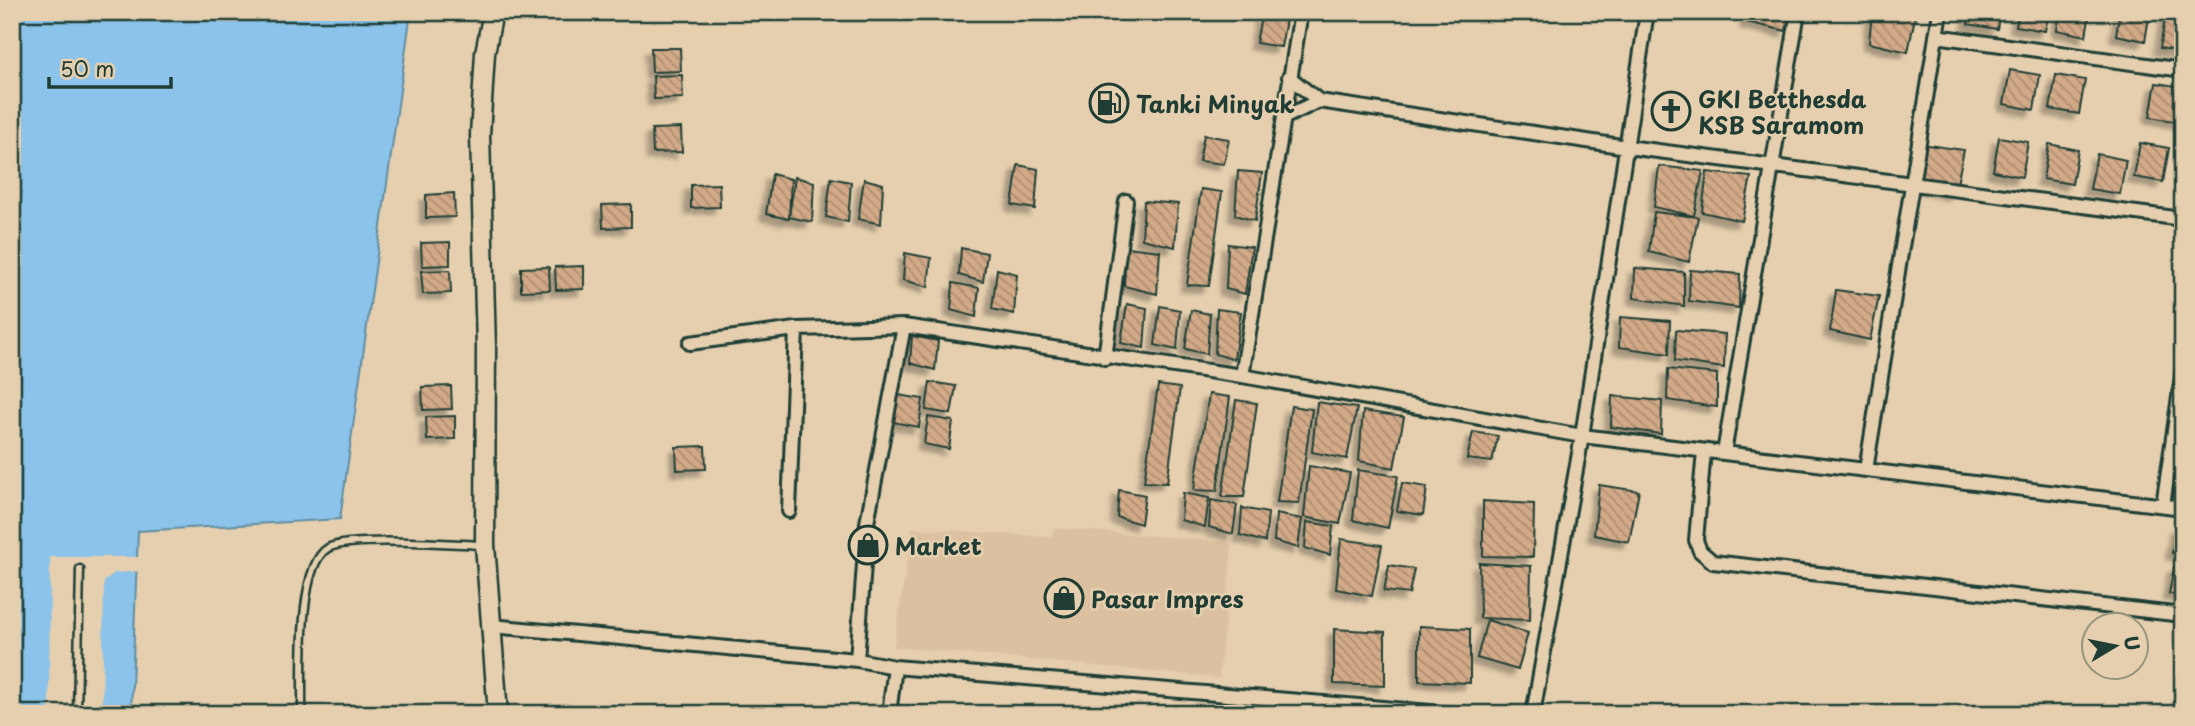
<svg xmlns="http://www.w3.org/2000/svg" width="2195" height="726" viewBox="0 0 2195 726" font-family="'Playpen Sans',sans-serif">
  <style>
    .built { fill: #dcc1a1 }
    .water { fill: #8bc3ea; stroke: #608da1; stroke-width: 2 }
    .pier { fill: #e5cfae }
    .building { fill: url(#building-back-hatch); stroke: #1f3d34; stroke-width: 2; filter: url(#shadow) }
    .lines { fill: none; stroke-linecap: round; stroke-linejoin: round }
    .service-casing { stroke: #1f3d34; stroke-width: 11 }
    .minor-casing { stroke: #1f3d34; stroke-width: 18 }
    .secondary-casing { stroke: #1f3d34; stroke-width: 23 }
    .service { stroke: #e5cfae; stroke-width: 6 }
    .minor { stroke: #e5cfae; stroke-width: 12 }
    .secondary { stroke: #e5cfae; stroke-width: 18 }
    .labels { text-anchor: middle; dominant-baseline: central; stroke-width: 5; stroke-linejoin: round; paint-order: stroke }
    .poi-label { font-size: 23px; font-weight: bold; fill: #1f3d34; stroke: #e5cfae; text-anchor: start }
  </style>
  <defs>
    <pattern id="building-back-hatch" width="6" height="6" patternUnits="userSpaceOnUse" patternTransform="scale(1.75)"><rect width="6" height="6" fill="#d3aa88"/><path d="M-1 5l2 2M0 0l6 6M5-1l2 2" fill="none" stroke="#ab8c70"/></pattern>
    <filter id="shadow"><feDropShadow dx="-6" dy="6" stdDeviation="2" flood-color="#0004"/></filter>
  </defs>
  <rect width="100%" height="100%" fill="#e5cfae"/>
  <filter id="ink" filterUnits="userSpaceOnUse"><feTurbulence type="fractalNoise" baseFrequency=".0143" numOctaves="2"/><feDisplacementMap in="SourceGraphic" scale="14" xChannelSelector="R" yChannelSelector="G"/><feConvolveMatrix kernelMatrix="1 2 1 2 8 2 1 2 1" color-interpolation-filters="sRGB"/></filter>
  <g filter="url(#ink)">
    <path class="built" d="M912,528L1051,537L1054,528L1230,542L1232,548L1219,678L894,647Z"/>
    <path class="water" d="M12,12H411L340,519L138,531L131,714H12Z"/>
    <path class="pier" d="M50,557H142V571L114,573L104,582L102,714H49Z"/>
    <path class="building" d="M1747,12H1790L1786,31L1746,22Z
      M1872,12H1916L1908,52L1869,43Z
      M1970,12H2000L1997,29L1968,24Z
      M2019,12H2049L2045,31L2016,26Z
      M2060,12H2090L2086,36L2057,30Z
      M2120,12H2150L2145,41L2116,35Z
      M2166,14L2183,17V52L2160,48Z
      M1261,17L1286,20L1281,47L1256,43Z
      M651,48H680L681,71L652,72Z
      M2010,70L2040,75L2034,110L2004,104Z
      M682,75L683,98L654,99L653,76Z
      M2056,75L2085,80L2079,114L2050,109Z
      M2156,83L2183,87L2180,122L2150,117Z
      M681,128L682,152L653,153L652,129Z
      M1204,135L1229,139L1224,164L1199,161Z
      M1999,137L2028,142L2022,177L1993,171Z
      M2140,143L2169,148L2163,182L2134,177Z
      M1921,144L1964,150L1955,194L1915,185Z
      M2049,144L2078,150L2072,184L2043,179Z
      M2097,154L2126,160L2120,194L2090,189Z
      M1018,165L1038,169L1035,209L1012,205Z
      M1659,166L1703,171L1694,216L1654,207Z
      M1238,171L1262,173L1255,221L1235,215Z
      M1707,172L1751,177L1742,221L1702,212Z
      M772,174L791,179L789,219L766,214Z
      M795,177L814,182L812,222L789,217Z
      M831,178L851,182L848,222L826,217Z
      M864,179L883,184L881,224L858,219Z
      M719,184L720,207L691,208V185Z
      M1201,189L1222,192L1209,286L1187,285Z
      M454,193L455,217L426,218V195Z
      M1144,201L1178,204L1175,247L1142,239Z
      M631,204V227L603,228L602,205Z
      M1654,212L1698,217L1689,262L1649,252Z
      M450,242V265L422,266L421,243Z
      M1228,244L1252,247L1245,294L1226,289Z
      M1126,247L1160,251L1157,294L1124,286Z
      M961,248L987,253L983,282L959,275Z
      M905,253L931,258L928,287L903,280Z
      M584,266V289L556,290L555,267Z
      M549,267L550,290L521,291V268Z
      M1635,268L1684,272V306L1634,298Z
      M997,269L1017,274L1014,314L992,309Z
      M450,270L451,293L423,294L421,271Z
      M1690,270L1740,274L1739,308L1689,301Z
      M953,283L979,288L976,317L951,310Z
      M1836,290L1879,296L1870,340L1830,331Z
      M1127,304L1147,308L1144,348L1121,343Z
      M1160,306L1180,310L1177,350L1155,345Z
      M1217,309L1241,312L1234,359L1215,354Z
      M1191,310L1210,314L1207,354L1185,349Z
      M1620,317L1670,321L1669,354L1619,347Z
      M1676,330L1725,334L1724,368L1675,361Z
      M912,336L938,341L935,370L910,363Z
      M1668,369L1717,374V407L1667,400Z
      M930,382L956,386L951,414L926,410Z
      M1158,385L1180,388L1167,483L1144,482Z
      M451,386L452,409L423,410L422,387Z
      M1209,394L1230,397L1217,491L1194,490Z
      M898,395L923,399L919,427L893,422Z
      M1612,396L1662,401L1661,434L1611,427Z
      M1236,400L1257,403L1244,497H1222Z
      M1317,402L1357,408L1347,459L1312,452Z
      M1291,406L1312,409L1299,503L1277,502Z
      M1363,411L1404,417L1394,468L1359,461Z
      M455,416V439L427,440L426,417Z
      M928,417L953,421L949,449L924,444Z
      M1473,432L1498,436L1492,462L1467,459Z
      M705,446L706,469L677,470L676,447Z
      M1309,466L1350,473L1340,524L1304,517Z
      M1358,470L1398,476L1388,528L1353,520Z
      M1402,483L1427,487L1423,515L1397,511Z
      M1599,485L1639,491L1629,542L1594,535Z
      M1119,490L1145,495L1141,524L1117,517Z
      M1183,493L1209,498L1205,527L1181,520Z
      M1211,500L1237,505L1233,534L1209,527Z
      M1483,501L1534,504L1533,557L1483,556Z
      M1242,508L1268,513L1265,542L1240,535Z
      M1276,514L1302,519L1298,548L1274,541Z
      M1307,522L1333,526L1330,555L1305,548Z
      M2176,526L2183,527V555L2172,553Z
      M1341,539L1382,545L1372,596L1336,589Z
      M1479,563L1531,566L1530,620L1480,618Z
      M1389,565L1414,569L1409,594L1384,591Z
      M2174,567L2183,568V596L2169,594Z
      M1487,620L1528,633L1518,670L1477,658Z
      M1419,626L1470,629V683L1419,681Z
      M1334,629L1385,632V686L1334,684Z"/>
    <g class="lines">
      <defs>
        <path id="service" d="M77,714L80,569
          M302,714C303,679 296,567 328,548C349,536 453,544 483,545"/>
        <path id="minor" d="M1936,36L2183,70
          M1289,77L1319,101L1627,147L2183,219
          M1285,117L1319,101
          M690,343L796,329L904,326L1242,376L1582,436L2183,508
          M1105,358L1126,201
          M1242,376L1301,12
          M1704,451L1696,540L1700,551L1713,562L2183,615
          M1724,453L1798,12
          M1866,470L1940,12
          M2163,505L2183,370
          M789,511L796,329
          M491,626L857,660L895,667L1454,714
          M857,660L867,523L904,326
          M889,714L895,667
          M1533,714L1582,436L1647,12"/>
        <path id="secondary" d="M493,12L485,53L480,135L486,347L485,545L498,714"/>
      </defs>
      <use href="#service" class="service-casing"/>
      <use href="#minor" class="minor-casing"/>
      <use href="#secondary" class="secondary-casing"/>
      <use href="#service" class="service"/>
      <use href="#minor" class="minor"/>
      <use href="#secondary" class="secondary"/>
    </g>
  </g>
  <defs>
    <symbol id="fuel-ring" viewBox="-11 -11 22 22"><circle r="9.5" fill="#e5cfae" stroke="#1f3d34" stroke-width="1.5"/><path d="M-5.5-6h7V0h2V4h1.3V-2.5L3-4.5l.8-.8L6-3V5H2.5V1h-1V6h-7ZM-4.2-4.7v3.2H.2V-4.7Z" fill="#1f3d34"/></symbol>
    <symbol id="church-ring" viewBox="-11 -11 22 22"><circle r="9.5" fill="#e5cfae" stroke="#1f3d34" stroke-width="1.5"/><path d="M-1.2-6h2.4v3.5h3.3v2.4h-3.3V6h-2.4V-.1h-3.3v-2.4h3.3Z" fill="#1f3d34"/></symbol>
    <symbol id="shop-ring" viewBox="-11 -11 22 22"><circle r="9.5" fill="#e5cfae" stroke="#1f3d34" stroke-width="1.5"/><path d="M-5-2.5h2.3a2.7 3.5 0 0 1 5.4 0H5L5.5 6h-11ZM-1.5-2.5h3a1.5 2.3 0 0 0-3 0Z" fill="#1f3d34"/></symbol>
  </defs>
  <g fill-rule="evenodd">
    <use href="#fuel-ring" x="1087" y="81" width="44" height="44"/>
    <use href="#church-ring" x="1649" y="89" width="44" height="44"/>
    <use href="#shop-ring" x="846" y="523" width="44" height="44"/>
    <use href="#shop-ring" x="1042" y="576" width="44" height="44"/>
  </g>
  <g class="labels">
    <g class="poi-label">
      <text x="1698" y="98">GKI Betthesda<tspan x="1698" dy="26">KSB Saramom</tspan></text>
      <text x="1136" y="103">Tanki Minyak</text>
      <text x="895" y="545">Market</text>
      <text x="1091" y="598">Pasar Impres</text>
    </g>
  </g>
  <rect width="2195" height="726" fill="none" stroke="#e5cfae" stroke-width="42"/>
  <rect x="21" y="21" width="2153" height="684" fill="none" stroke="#1f3d34" stroke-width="2.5" filter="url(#ink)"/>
  <g transform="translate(2115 646) rotate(80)"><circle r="33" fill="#e5cfae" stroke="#96957d" stroke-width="2"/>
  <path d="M0-5L12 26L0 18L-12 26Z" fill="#1f3d34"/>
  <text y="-10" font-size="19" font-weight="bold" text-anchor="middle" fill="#1f3d34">U</text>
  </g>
  <path d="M49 77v10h122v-10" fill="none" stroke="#1f3d34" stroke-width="3.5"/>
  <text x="60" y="77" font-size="21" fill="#1f3d34" stroke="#e5cfae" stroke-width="5" paint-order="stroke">50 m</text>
</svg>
